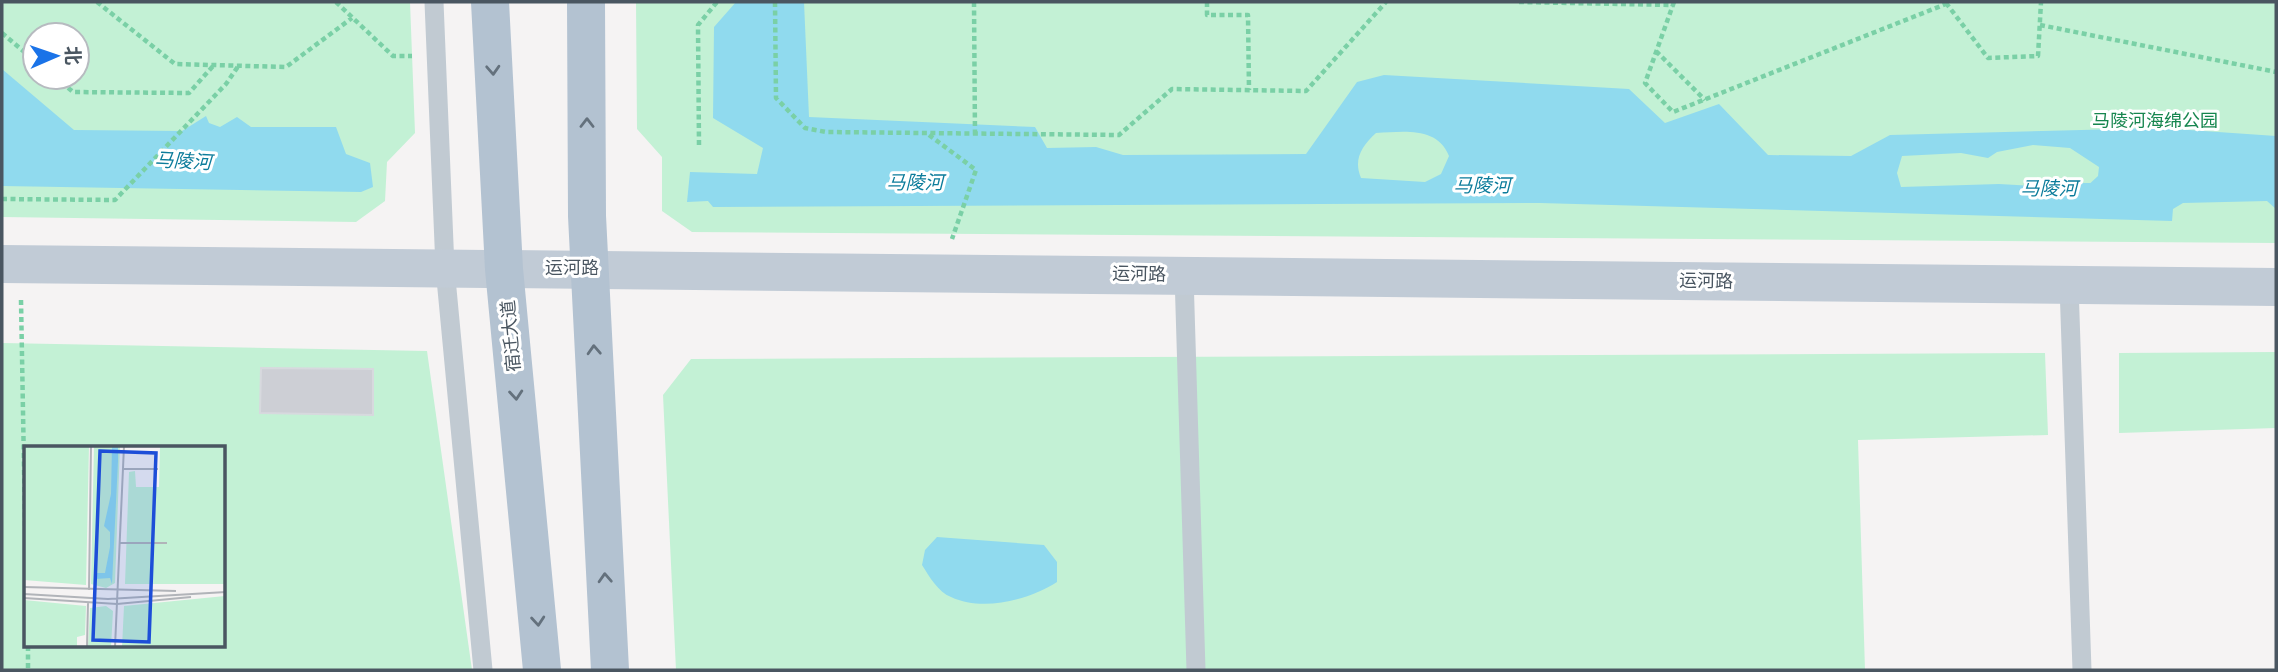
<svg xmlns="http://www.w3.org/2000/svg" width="2278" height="672" viewBox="0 0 2278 672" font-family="Rubik,'Noto Sans SC',sans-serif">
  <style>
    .green { fill: #c3f1d5; fill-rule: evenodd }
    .water { fill: #90daee; fill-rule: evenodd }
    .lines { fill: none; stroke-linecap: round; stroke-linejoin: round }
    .stream { stroke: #90daee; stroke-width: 10 }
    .building { fill: #cdcfd5; stroke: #d7d9de; stroke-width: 2 }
    .path { stroke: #7ad0a6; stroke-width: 4.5; stroke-dasharray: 5 3.5; stroke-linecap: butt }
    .lane { stroke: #c1cad2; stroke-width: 19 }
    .secondary { stroke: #c1cbd6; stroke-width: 38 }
    .primary { stroke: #b3c2d1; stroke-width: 38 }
    .oneway { stroke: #64717d }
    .labels { text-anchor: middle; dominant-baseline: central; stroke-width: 6; stroke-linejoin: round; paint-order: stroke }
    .park-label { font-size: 18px; fill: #17864f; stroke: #fff }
    .street-label { font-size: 18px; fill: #4a5661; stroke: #fff }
    .water-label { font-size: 19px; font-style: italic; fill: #0c7c9b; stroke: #fff }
    .inset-road { fill: none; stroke: #b1b4b9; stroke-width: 2 }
    .view { fill: #1d4ed8; fill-opacity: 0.15; stroke: #1d4ed8; stroke-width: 3.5 }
    .inset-edge { fill: none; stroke: #4a5661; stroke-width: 3.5 }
  </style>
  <rect width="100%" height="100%" fill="#f5f3f3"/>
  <path class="green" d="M2,2H410L415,133L387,162L385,201L356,222L2,217ZM35,35H77V77H35Z
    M636,2H2276V243L692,232L662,211V157L637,129Z
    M2,343L427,351L472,670H2ZM26,448H224V646H26Z
    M2276,352V428L2119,433V353Z
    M2045,353L2048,435L1858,440L1865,670H676L663,395L691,359Z"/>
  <path class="water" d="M736,2H804L809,117L1035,127L1047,148L1096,147L1123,155L1306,154L1357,82L1384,75L1629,89L1665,123L1719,104L1768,155L1851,156L1890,135L2160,128L2276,136V209L2267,201L2183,203L2173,209L2172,221L1540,203L713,207L708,201L687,202L690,172L757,174L763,148L713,118L714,27ZM1376,133C1403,132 1437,126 1449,156L1441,174L1425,182L1361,178C1353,159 1362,146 1376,133ZM2033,145L2070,148L2099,167L2098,176L2084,189L1999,184L1901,187L1897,173L1902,156L1961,153L1988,158L1997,152Z
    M2,69L74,130L182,131L206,116L209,123L220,127L237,117L251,127H336L346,154L370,163L373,187L361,192L2,186Z
    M937,537L1044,545L1057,562V582C1029,600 983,612 951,597C938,592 929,576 922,565L925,550Z"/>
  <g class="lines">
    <path class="stream" d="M2049,188H2097"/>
  </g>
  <path class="building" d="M261,368L373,369V415L260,413Z"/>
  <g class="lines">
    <path class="path" d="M97,2L175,64L286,67L352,18
      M336,2L393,56H412
      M775,2L776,98L805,128L826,132L1119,135L1172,89L1306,91L1386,2
      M974,2L975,135
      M1207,2V15H1248L1249,90
      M1519,2L1674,5
      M1674,2L1645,83L1673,112L1946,4
      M1946,3L1988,58L2038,56L2041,2
      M2040,25L2276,72
      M2,33L35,61
      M1656,51L1705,100
      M55,77L73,92L189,93L213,66
      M929,135L976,170L952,239
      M699,145L698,25L717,2
      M2,199L115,200L226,84L239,65
      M21,300L26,577
      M28,646V670"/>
    <path class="lane" d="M434,2L445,268L483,670
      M1184,275L1196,670
      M2069,285L2082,670"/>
    <path class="secondary" d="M2,264L2276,287"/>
    <path class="primary" d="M490,2L504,269L542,670
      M586,2L587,216L610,670"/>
  </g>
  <defs><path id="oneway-chevron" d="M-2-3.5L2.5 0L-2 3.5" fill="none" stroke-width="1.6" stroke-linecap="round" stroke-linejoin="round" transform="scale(1.75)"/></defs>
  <g class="oneway">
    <use href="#oneway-chevron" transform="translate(493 70) rotate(87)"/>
    <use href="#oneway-chevron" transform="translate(587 123) rotate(-90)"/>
    <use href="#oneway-chevron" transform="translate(594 350) rotate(-93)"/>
    <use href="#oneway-chevron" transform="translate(516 395) rotate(85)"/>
    <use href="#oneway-chevron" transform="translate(605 578) rotate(-93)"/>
    <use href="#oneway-chevron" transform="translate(538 621) rotate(85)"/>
  </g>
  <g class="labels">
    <g class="park-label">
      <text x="2155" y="121">马陵河海绵公园</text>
    </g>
    <g class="street-label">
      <text x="572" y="268">运河路</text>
      <text transform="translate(1139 274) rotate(1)">运河路</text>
      <text transform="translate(1706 281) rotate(1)">运河路</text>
      <text transform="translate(511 336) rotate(-95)">宿迁大道</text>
    </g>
    <g class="water-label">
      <text transform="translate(183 161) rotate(3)">马陵河</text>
      <text x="915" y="182">马陵河</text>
      <text x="1482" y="185">马陵河</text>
      <text x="2049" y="188">马陵河</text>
    </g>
  </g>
  <g transform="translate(24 446)">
    <rect width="201" height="201" fill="#f5f3f3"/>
    <path d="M0,0H65L62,139L0,134ZM70,0H96L91,137L82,142L67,138ZM136,0H201V138H101L105,26L111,25L112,41H135ZM201,150V201H98L100,160ZM0,154L62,160L61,189L53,191V201H0ZM82,160L89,165L87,201H64L66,162Z" fill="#c3f1d5"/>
    <path d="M88,0H94V15L88,138L86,132L71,133L72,127H81L86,101V86L80,80L87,48Z" fill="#90daee"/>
    <path class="inset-road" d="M99,23H134M96,97H143M0,141L152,145M65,144L67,0M0,148L84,153L202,146M0,152L93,158L167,151M63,201L64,157M91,201L100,0"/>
    <path class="view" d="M76,5L132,7L125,196L69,194Z"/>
    <rect width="201" height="201" class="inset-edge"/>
  </g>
  <rect width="2278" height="672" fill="none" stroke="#4a5661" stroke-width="7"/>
  <g transform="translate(56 56) rotate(88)"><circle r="33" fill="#ffffff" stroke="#b7bbc0" stroke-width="2"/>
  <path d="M0-5L12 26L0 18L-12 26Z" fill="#1a73e8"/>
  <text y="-10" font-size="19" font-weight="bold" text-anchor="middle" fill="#4a5661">北</text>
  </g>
</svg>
